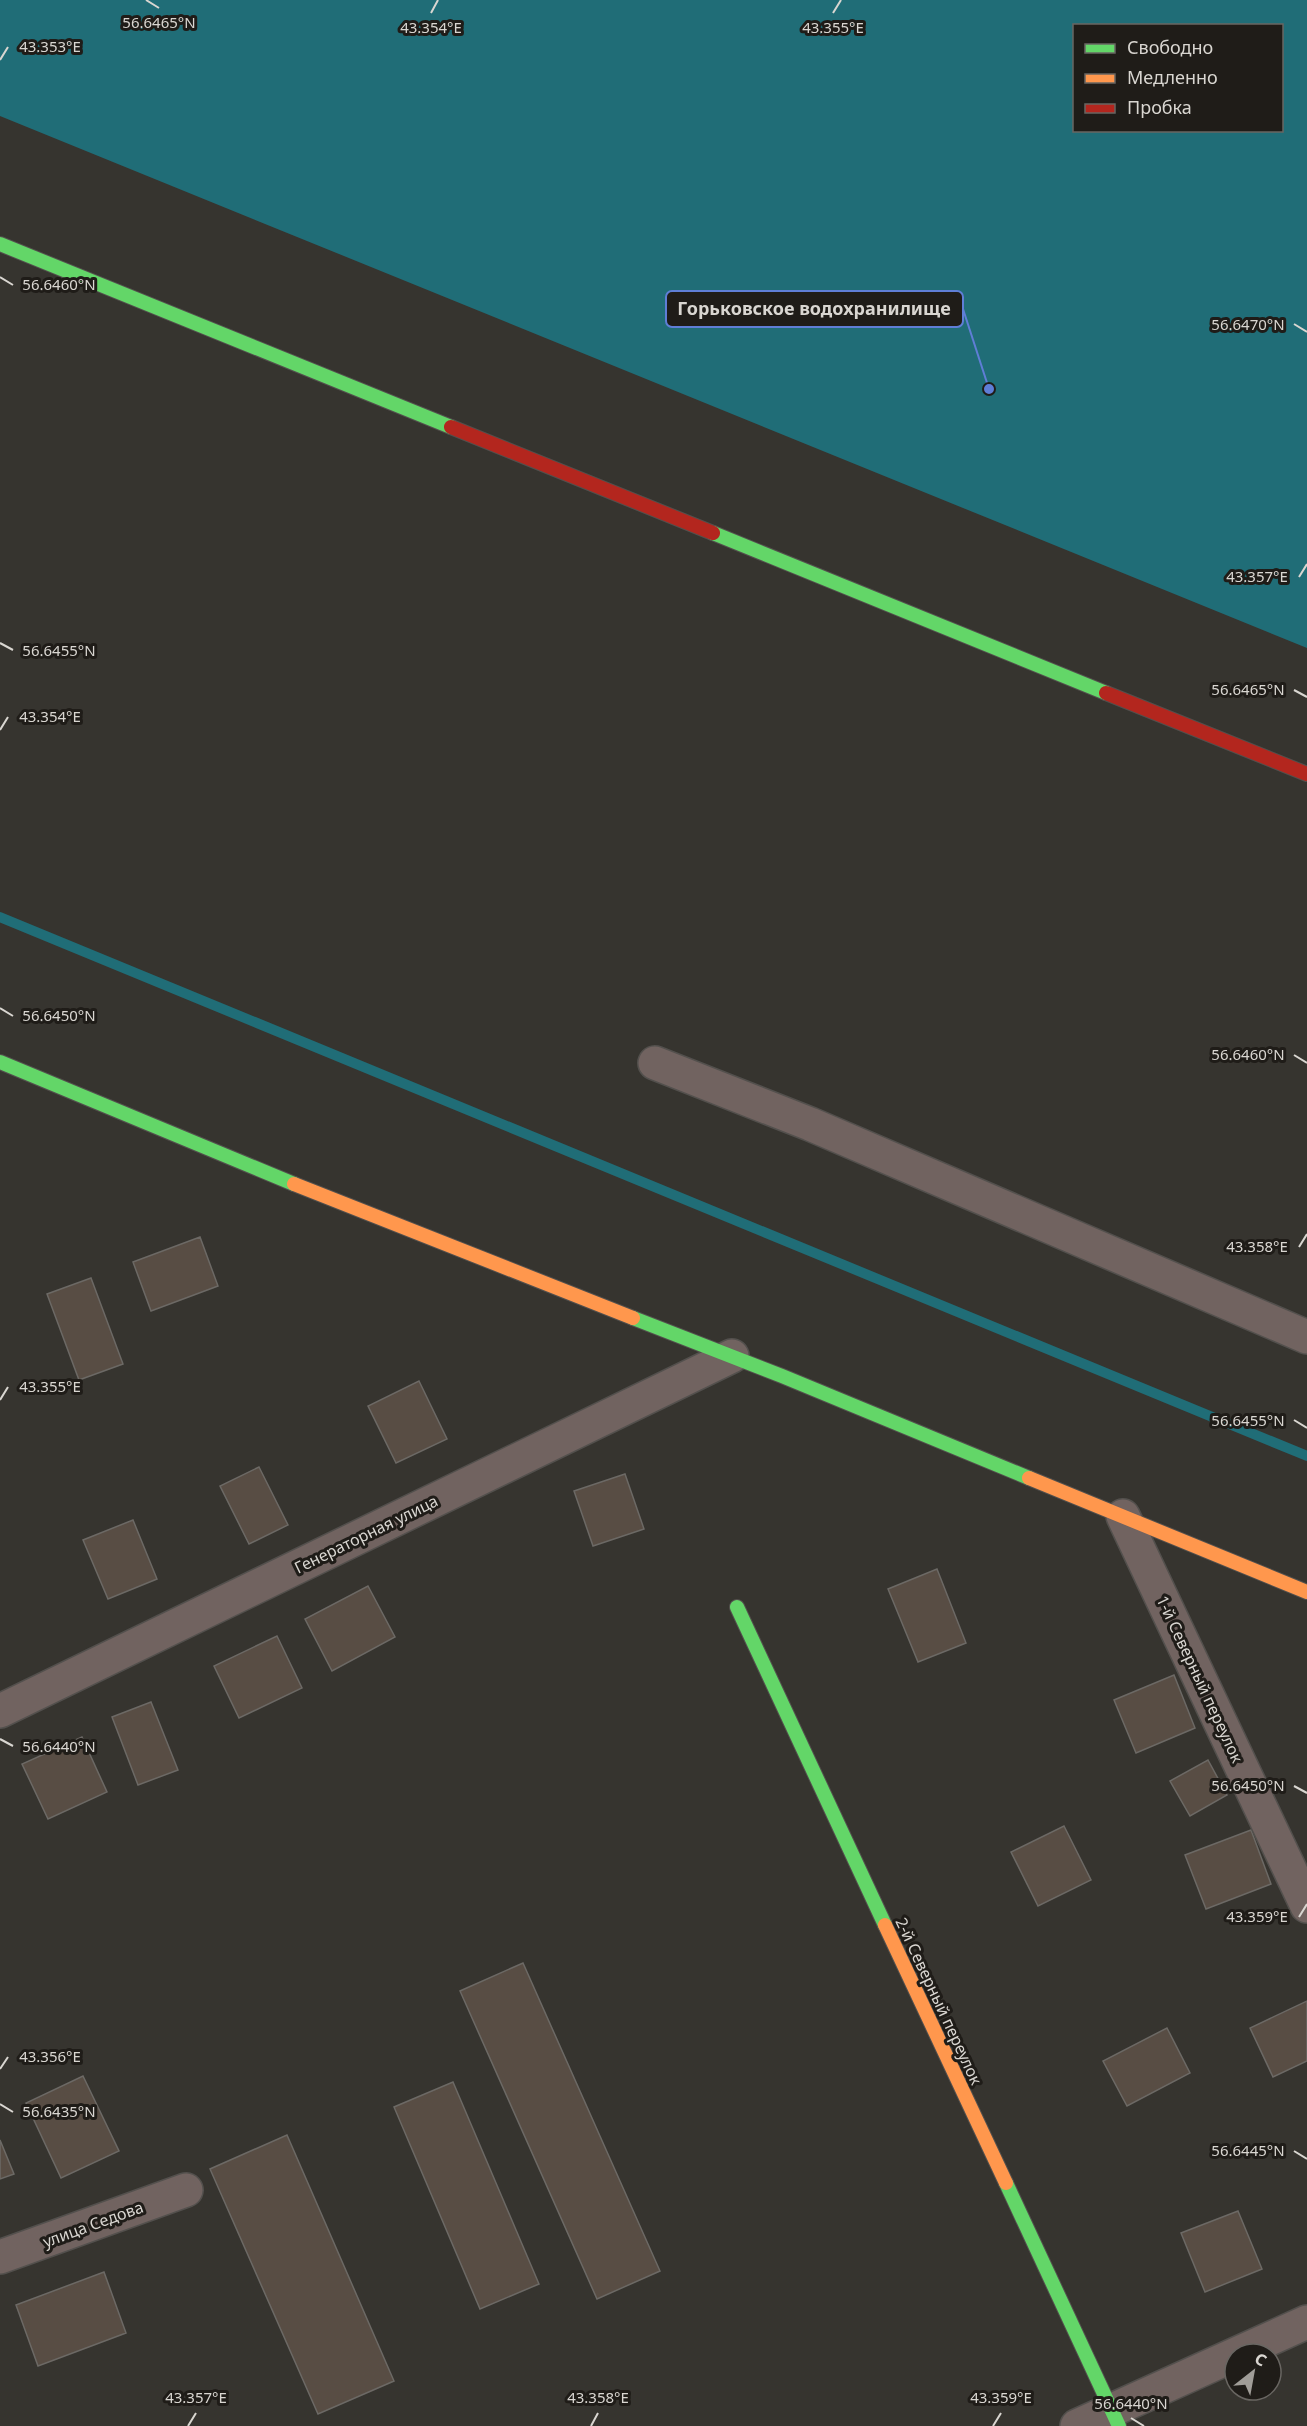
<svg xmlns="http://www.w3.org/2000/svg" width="1307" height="2426" viewBox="0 0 1307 2426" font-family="'Noto Sans',sans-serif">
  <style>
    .water { fill: #206d77; fill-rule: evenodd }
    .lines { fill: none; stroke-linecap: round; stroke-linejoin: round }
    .stream { stroke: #206d77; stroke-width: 10 }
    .building { fill: #584d44; stroke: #6c6965; stroke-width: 1.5 }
    .street-casing { stroke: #53504d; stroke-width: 36 }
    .fast-casing { stroke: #53504d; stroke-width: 16 }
    .slow-casing { stroke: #53504d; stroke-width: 16 }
    .jam-casing { stroke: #53504d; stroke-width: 16 }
    .street { stroke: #716360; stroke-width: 33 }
    .fast { stroke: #63d668; stroke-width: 14 }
    .slow { stroke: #ff974d; stroke-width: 14 }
    .jam { stroke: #b3261e; stroke-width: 14 }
    .ticks { fill: none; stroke: #d9d6d1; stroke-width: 2 }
    .labels { text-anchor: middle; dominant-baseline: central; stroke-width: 6; stroke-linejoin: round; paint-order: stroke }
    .street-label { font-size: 16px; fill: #d9d6d1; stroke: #1f1c18 }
    .ticks-label { font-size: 15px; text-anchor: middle; fill: #d9d6d1; stroke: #1f1c18; stroke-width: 6; stroke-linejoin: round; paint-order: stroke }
    .leader { fill: none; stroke: #5f7ed6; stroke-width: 2 }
    .callout-dot { fill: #5f7ed6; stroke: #1f1c18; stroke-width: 2 }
    .callout { fill: #1f1c18; stroke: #5f7ed6; stroke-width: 2 }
    .callout-label { font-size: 18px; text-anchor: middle; font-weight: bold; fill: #d9d6d1 }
  </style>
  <rect width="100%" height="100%" fill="#36342f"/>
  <path class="water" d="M0,0H1307V648L0,116ZM1074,26H1282V130H1074Z"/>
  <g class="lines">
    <path class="stream" d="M0,917L1307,1456"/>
  </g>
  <path class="building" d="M200,1237L218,1286L151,1311L133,1262Z
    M91,1278L123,1364L79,1380L47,1294Z
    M419,1381L447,1439L396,1463L368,1406Z
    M259,1467L288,1525L249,1544L220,1486Z
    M625,1474L644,1529L593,1546L574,1491Z
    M133,1520L157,1579L108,1599L83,1540Z
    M937,1569L966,1643L918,1662L888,1589Z
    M368,1586L395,1637L332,1671L305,1619Z
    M277,1636L302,1688L239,1718L214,1666Z
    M1174,1675L1195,1728L1136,1753L1114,1700Z
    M151,1702L178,1770L138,1785L112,1717Z
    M82,1737L107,1792L48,1819L22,1764Z
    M1208,1760L1227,1795L1190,1816L1170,1781Z
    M1064,1826L1091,1880L1038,1906L1011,1852Z
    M1251,1830L1271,1884L1206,1909L1185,1855Z
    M523,1963L660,2271L597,2299L460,1991Z
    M1307,2001V2061L1273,2077L1250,2028Z
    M1167,2028L1190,2073L1127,2106L1103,2061Z
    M83,2076L119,2151L61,2178L26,2103Z
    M453,2082L539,2284L480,2309L394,2107Z
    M287,2135L394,2381L318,2414L210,2169Z
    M0,2140L14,2174L0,2179Z
    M1238,2211L1262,2269L1205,2292L1181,2233Z
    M104,2272L126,2333L38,2366L16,2305Z"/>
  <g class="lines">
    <defs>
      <path id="street" d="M655,1063L810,1124L1307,1337
        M1123,1516L1307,1906
        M0,1711L732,1356
        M0,2257L186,2190
        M1077,2426L1307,2322"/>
      <path id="fast" d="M0,244L451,427
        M713,533L1106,693
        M0,1062L294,1184
        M633,1318L782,1376L1029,1478
        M737,1607L885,1925
        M1006,2183L1119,2426"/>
      <path id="slow" d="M294,1184L633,1318
        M1029,1478L1307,1592
        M885,1925L1006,2183"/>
      <path id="jam" d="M451,427L713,533
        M1106,693L1307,774"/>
    </defs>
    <use href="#street" class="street-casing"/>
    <use href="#fast" class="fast-casing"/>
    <use href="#slow" class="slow-casing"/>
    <use href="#jam" class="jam-casing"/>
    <use href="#street" class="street"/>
    <use href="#fast" class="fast"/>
    <use href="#slow" class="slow"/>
    <use href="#jam" class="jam"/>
  </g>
  <path class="ticks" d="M146,0L159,8M431,13L438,0M833,13L841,0M0,60L8,47M0,277L13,285M1294,324L1307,332M1299,577L1307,564M0,643L13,650M1294,690L1307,697M0,730L8,717M0,1008L13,1016M1294,1055L1307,1063M1299,1247L1307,1234M0,1400L8,1387M1294,1420L1307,1428M0,1739L13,1746M1294,1786L1307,1793M1299,1917L1307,1904M0,2069L8,2057M0,2104L13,2112M1294,2151L1307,2159M1131,2418L1144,2426M188,2426L196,2413M591,2426L598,2413M993,2426L1001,2413"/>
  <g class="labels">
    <g class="street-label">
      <text transform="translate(366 1534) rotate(-26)">Генераторная улица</text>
      <text transform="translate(1200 1679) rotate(65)">1-й Северный переулок</text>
      <text transform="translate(939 2001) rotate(65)">2-й Северный переулок</text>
      <text transform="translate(93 2224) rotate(-20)">улица Седова</text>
    </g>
  </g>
  <g class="ticks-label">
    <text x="159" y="28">56.6465°N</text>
    <text x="431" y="33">43.354°E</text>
    <text x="833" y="33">43.355°E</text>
    <text x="50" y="52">43.353°E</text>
    <text x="59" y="290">56.6460°N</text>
    <text x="1248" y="330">56.6470°N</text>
    <text x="1257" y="582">43.357°E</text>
    <text x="59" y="656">56.6455°N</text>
    <text x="1248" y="695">56.6465°N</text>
    <text x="50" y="722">43.354°E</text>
    <text x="59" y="1021">56.6450°N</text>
    <text x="1248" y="1060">56.6460°N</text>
    <text x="1257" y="1252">43.358°E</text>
    <text x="50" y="1392">43.355°E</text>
    <text x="1248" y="1426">56.6455°N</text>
    <text x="59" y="1752">56.6440°N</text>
    <text x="1248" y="1791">56.6450°N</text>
    <text x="1257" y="1922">43.359°E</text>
    <text x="50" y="2062">43.356°E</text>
    <text x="59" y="2117">56.6435°N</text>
    <text x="1248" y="2156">56.6445°N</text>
    <text x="196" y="2403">43.357°E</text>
    <text x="598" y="2403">43.358°E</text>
    <text x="1001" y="2403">43.359°E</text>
    <text x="1131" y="2409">56.6440°N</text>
  </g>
  <path class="leader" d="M989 389L963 309"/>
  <circle class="callout-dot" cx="989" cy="389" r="6"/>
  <rect class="callout" x="666" y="291" width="297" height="36" rx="6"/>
  <g class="callout-label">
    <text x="814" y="315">Горьковское водохранилище</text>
  </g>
  <rect x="1073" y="24" width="210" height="108" fill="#1f1c18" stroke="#696662" stroke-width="1.5"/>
  <rect x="1085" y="44" width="30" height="9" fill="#63d668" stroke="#696662" stroke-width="1.5"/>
  <text x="1127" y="54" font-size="18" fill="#d9d6d1">Свободно</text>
  <rect x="1085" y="74" width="30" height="9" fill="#ff974d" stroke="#696662" stroke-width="1.5"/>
  <text x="1127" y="84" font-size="18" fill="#d9d6d1">Медленно</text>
  <rect x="1085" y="104" width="30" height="9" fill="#b3261e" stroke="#696662" stroke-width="1.5"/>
  <text x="1127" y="114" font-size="18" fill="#d9d6d1">Пробка</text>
  <g transform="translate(1253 2372) rotate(31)"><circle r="28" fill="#1f1c18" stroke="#696662" stroke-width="1.5"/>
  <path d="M0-4.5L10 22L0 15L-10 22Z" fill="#a09d98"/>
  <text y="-9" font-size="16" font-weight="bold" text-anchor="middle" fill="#d9d6d1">С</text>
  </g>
</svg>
